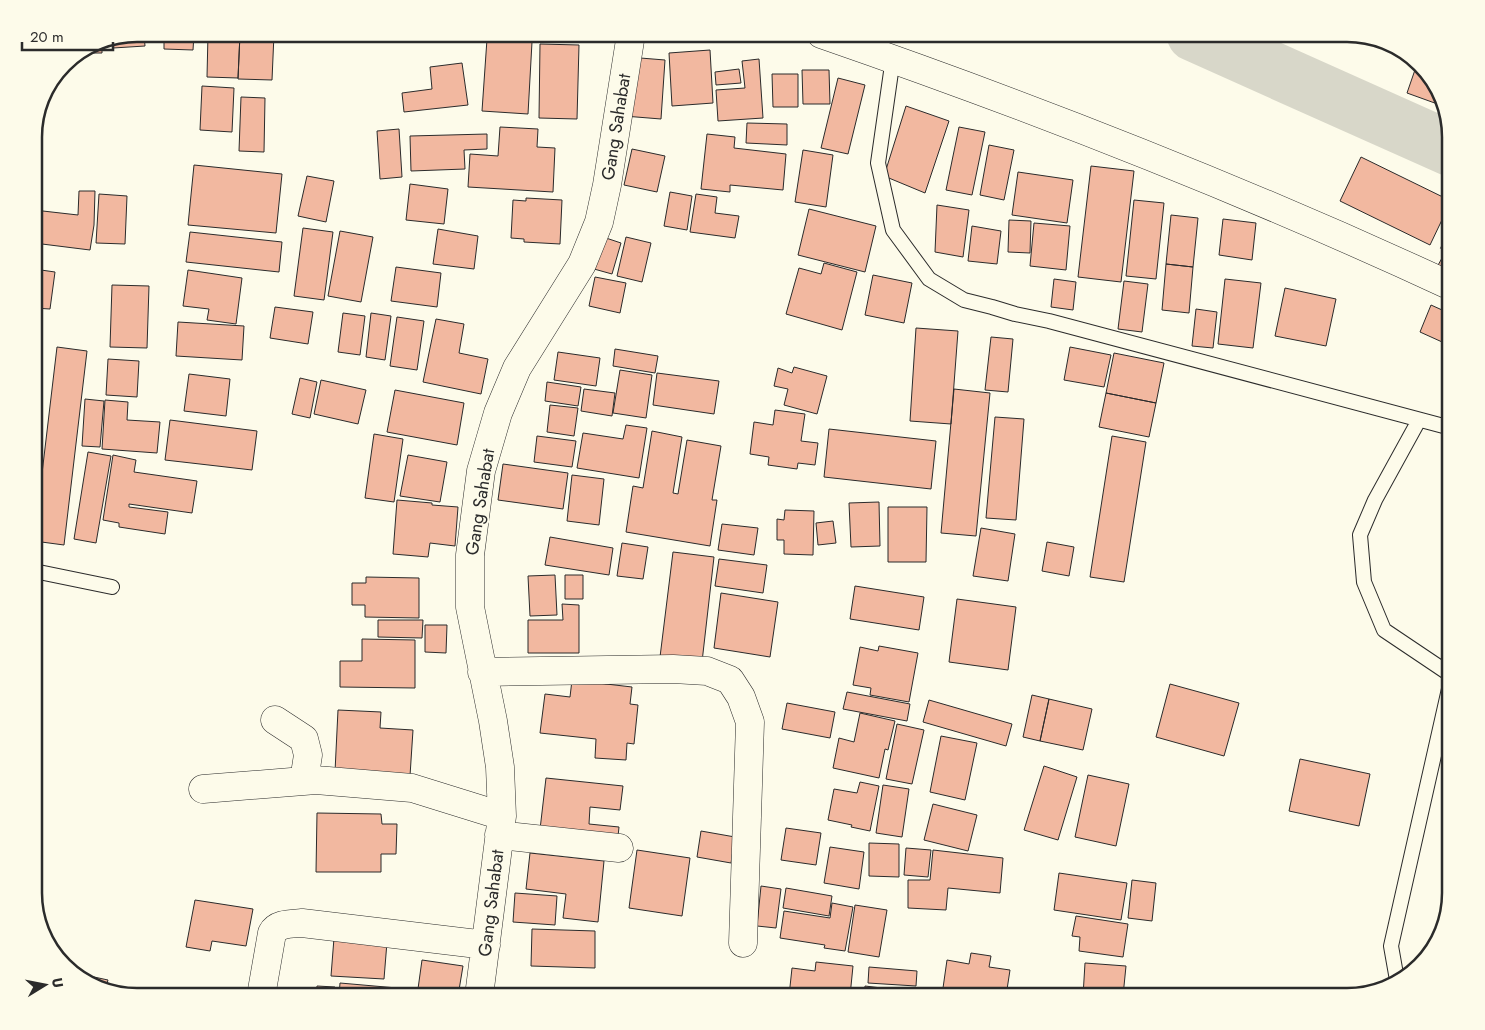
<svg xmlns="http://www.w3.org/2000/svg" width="1485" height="1030" viewBox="0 0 1485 1030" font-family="Jost,sans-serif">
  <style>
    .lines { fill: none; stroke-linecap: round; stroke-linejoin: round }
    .river { stroke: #d8d7c9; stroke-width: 55 }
    .building { fill: #f2b8a0; stroke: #2b2b2b }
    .service-casing { stroke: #2b2b2b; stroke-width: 16 }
    .minor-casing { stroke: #2b2b2b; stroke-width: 29 }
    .path { stroke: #6a6964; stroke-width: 3; stroke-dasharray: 4 2.5; stroke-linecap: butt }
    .service { stroke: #fdfbea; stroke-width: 14 }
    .minor { stroke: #fdfbea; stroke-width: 28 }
    .labels { text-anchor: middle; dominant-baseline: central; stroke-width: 4; stroke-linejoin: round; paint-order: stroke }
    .street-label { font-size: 18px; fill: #2b2b2b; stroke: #fdfbea }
    .rim { fill: none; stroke: #2b2b2b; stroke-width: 2.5 }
  </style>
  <rect width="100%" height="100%" fill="#fdfbea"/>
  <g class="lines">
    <path class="river" d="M1194,34L1451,149"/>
  </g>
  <path class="building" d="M137,34H144L145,46L113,48L112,39Z
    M164,34H194L193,50L164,49Z
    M208,34H240L238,78L207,77Z
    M240,34H274L272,80L238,79Z
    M487,39L532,42L528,114L482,111Z
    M102,41V53H81L98,42Z
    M540,44L579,45L577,119L539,118Z
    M710,50L713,103L672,106L669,53Z
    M628,57L665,60L661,119L624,116Z
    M759,59L763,118L718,121L716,90L745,88L742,61Z
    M462,63L468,105L404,112L402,93L432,89L430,67Z
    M1417,64L1438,86L1443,106L1407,93Z
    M739,69L741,83L716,85L715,72Z
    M802,70H829L830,104H803Z
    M772,74H798V107H773Z
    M838,78L865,85L848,154L821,148Z
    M202,86L234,88L232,132L200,130Z
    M241,97L265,98L264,152L239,151Z
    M906,106L949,121L925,193L884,176Z
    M38,111L44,112L38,161L34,160V131Z
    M747,123L787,124V145L746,143Z
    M500,127L538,129L537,147L555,148L553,192L468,187L470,154L498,156Z
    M959,127L985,132L972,195L946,190Z
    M399,129L402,177L380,179L377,131Z
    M487,134V149L464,150L465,169L411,171L410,136Z
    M707,134L735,137L734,148L786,154L783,190L730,185V192L701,189Z
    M989,145L1014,150L1004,200L980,195Z
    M632,149L665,156L657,192L624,185Z
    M803,150L833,155L826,207L795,202Z
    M1361,157L1451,201L1430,245L1340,201Z
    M194,165L282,174L276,233L188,225Z
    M1091,166L1134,171L1121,282L1078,277Z
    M1018,172L1073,180L1067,223L1012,215Z
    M307,176L334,181L326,222L298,216Z
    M410,184L448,189L444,224L406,220Z
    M79,191H95L94,225L90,250L34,243V210L78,215Z
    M670,192L692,196L687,230L664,226Z
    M99,194L127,196L125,244L96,243Z
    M696,194L717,197L715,213L739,216L735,238L690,232Z
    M526,198L562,200L560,244L524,242V239L511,238L513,200L526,201Z
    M1134,200L1164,203L1156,279L1126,276Z
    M937,205L969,210L963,257L935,252Z
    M809,209L876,226L865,272L798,255Z
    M1171,215L1198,218L1193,267L1166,264Z
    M1223,219L1256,223L1252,260L1219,255Z
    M1009,220L1031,221L1030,253L1008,252Z
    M1034,223L1070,226L1066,270L1030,266Z
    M972,226L1001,231L997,264L968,261Z
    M303,228L333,232L324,300L294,296Z
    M438,229L478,236L474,269L433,264Z
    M340,231L373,237L361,302L328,296Z
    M190,232L282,242L279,272L186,262Z
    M603,237L621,243L612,274L594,269Z
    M626,237L651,243L642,282L617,276Z
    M1451,242V274L1437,267Z
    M824,263L857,272L842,330L786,314L799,268L821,274Z
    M1166,264L1193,267L1189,313L1162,310Z
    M396,267L441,273L437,307L391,301Z
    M34,269L55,272L50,309L34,308Z
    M188,270L242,278L236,324L207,320L209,309L183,306Z
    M873,275L912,283L904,323L865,315Z
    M595,277L626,283L620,313L589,306Z
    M1054,279L1076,282L1073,310L1051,307Z
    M1225,279L1261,283L1253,348L1218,344Z
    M1124,281L1148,284L1142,332L1118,329Z
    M112,285L149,286L147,348L110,347Z
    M1285,288L1336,299L1326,346L1275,336Z
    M1431,305L1451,314V346L1420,332Z
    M275,307L313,312L308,344L270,338Z
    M1196,309L1217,312L1213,348L1192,346Z
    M343,313L365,316L360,355L338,352Z
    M371,313L391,316L385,360L366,357Z
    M397,317L424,321L417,370L390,366Z
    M436,319L464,324L459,353L488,359L481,394L423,382Z
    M178,322L244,326L242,360L176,356Z
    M916,328L958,331L951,424L910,421Z
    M991,337L1013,339L1008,392L985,390Z
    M57,347L87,351L64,545L34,541Z
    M1070,347L1111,355L1104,387L1064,380Z
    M615,349L658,356L655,373L613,366Z
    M558,352L600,358L596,386L554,380Z
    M1114,353L1164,363L1156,403L1106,393Z
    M108,359L139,361L137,397L106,395Z
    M794,367L827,376L817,414L784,405L788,389L774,386L778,368L792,373Z
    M620,370L652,375L646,418L613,413Z
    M657,373L719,381L714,414L653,405Z
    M189,374L230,379L226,416L184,411Z
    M300,378L317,382L310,418L292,414Z
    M321,380L366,390L358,424L314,414Z
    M547,382L581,387L578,406L545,401Z
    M584,389L615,393L612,416L581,411Z
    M954,389L990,393L976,536L941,533Z
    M395,390L464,403L457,445L387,432Z
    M1106,393L1156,403L1149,437L1099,427Z
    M85,399L104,401L100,447L82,446Z
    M105,400L128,402L127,420L160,422L157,453L102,449Z
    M550,405L578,408L574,436L547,432Z
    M775,410L805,414L801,441L818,443L815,465L798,463L797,469L768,465L769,457L750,454L754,422L773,425Z
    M995,417L1024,419L1016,520L986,518Z
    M170,420L257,431L252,470L165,460Z
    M626,425L647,428L639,478L577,468L583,433L623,439Z
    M829,429L936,441L931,489L824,477Z
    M652,431L682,437L673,493L678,494L687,440L721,446L712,500H717L710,546L626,532L633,486L643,488Z
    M374,434L403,439L394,502L365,498Z
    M537,436L576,441L572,467L534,462Z
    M1112,436L1146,442L1124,582L1090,577Z
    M88,452L111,456L96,543L74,539Z
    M113,455L136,460L134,472L197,481L192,513L129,504V507L168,512L165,534L119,527V523L103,520Z
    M408,455L447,462L440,502L400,496Z
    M503,464L568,473L563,509L498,500Z
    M572,475L604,479L599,525L567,521Z
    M397,500L432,503V505L458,507L455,546L430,543L428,557L393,554Z
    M879,502L880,546L851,547L849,503Z
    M888,507H927L926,562H888Z
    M785,510L814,511L813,555L784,554V540H777V519L784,520Z
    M833,521L836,543L818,545L816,523Z
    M722,524L758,528L754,555L718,550Z
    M981,528L1015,534L1008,581L973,576Z
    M550,537L613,548L609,575L545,565Z
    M1047,542L1074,547L1069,576L1042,571Z
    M622,543L648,547L643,579L617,576Z
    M673,552L714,557L702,662L660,657Z
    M719,559L767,565L763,593L715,586Z
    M555,575L557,615L530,616L528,576Z
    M565,575H583V599H565Z
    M366,577L419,578V618L365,617V605H352V583H366Z
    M855,586L924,597L919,630L850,619Z
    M721,593L778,602L770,657L714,648Z
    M957,599L1016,607L1008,670L949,662Z
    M562,604L579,605V653H528V620H563Z
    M378,620H423L422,638L378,637Z
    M425,625H447L446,653L425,652Z
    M362,639L415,640V688L340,687V661H362Z
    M879,646L918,653L909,702L870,695L871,688L853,685L860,647L878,651Z
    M572,680L632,687L630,704L638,705L634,744L627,743L626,760L595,758L596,739L540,733L545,694L570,697Z
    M1170,684L1239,703L1224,756L1156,737Z
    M847,692L910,704L907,721L843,709Z
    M1032,695L1049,699L1040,741L1023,737Z
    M1049,699L1092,709L1083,750L1040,741Z
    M929,700L1012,724L1006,746L923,722Z
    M787,703L835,712L830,738L782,729Z
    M338,710L381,712L380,728L413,730L410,776L335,772Z
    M860,713L895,721L888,750L885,749L879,778L833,768L839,738L854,742Z
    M897,724L924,730L912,784L886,779Z
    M941,736L977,743L965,800L930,792Z
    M1300,759L1370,774L1359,826L1289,811Z
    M1044,766L1077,777L1058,840L1024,830Z
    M1088,775L1129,784L1116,846L1075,837Z
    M546,778L623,786L620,810L590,807L589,824L619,827L617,846L539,838Z
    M860,782L879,786L870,831L851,827L852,825L828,820L834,789L857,793Z
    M883,785L909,789L902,837L876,833Z
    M933,804L977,815L968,851L924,840Z
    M317,813L381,814L382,824H397L396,854H381V872H316Z
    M786,828L821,833L816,865L781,860Z
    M701,831L735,837L731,863L697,857Z
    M869,843L899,844V877L869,876Z
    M830,847L864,852L859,889L824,883Z
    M906,848L931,850L928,877L904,875Z
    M637,850L690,858L682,916L629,908Z
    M933,850L1003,858L1000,893L948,888L946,910L908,908V880H930Z
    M530,853L604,861L598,922L563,918L566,894L526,889Z
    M1059,873L1127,883L1121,920L1054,910Z
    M1132,880L1156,883L1152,921L1128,918Z
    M761,886L781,889L776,928L757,926Z
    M786,888L832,896L829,916L783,908Z
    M515,893L557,896L555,925L513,922Z
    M195,900L253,909L246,946L212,941L210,951L186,947Z
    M832,903L853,907L845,951L824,948L825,945L780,938L784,911L830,918Z
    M855,905L887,910L879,957L848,952Z
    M1076,916L1128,924L1123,957L1079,951L1080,937L1072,936Z
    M532,929L595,931V968L531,966Z
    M334,938L387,942L384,979L331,976Z
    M971,953L991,956L989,967L1010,970L1006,996H952L942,995L947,960L969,964Z
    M422,960L463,966L458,996H417Z
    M816,962L853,966L850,996H789L792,968L815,971Z
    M1085,963L1126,966L1123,996H1083Z
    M869,967L917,971L916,986L868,983Z
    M80,974L108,980L106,987L79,979Z
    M340,983L397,988L396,996H339Z
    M317,986L335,987L334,996H316Z
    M865,986L898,990L897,996H864Z
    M898,990L927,992V996H897Z
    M595,991L628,996H594Z"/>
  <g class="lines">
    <defs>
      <path id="service" d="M893,58L878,163L893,230L929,279L964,300L992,307L1015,314L1049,321L1451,428
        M1419,420L1375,500L1360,535L1364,582L1384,630L1451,675
        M34,571L112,587
        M1398,982L1397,980L1391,946L1451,680"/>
      <path id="minor" d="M821,34C1035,108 1246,191 1451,286
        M482,672L673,669L707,671L730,680L741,697L750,722L743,943
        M275,720L304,739L308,755L304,781
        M203,789L316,780L412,788L502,816
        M499,835L619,848
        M261,996L272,933C277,923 292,924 302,923L486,945
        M479,996L502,816L500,767L493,721L470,607V555L481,471L498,413L517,368L582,264L599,222L607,185L631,34"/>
    </defs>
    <use href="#service" class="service-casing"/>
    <use href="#minor" class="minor-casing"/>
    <path class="path" d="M1441,249L1451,233"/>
    <use href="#service" class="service"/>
    <use href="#minor" class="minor"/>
  </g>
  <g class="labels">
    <g class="street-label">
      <text transform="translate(616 127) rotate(-81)">Gang Sahabat</text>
      <text transform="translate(480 502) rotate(-81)">Gang Sahabat</text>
      <text transform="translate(491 903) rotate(-83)">Gang Sahabat</text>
    </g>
  </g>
  <path d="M0 0H1485V1030H0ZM137 42H1347A95 95 0 0 1 1442 137V893A95 95 0 0 1 1347 988H137A95 95 0 0 1 42 893V137A95 95 0 0 1 137 42Z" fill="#fdfbea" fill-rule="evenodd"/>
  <path class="rim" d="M137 42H1347A95 95 0 0 1 1442 137V893A95 95 0 0 1 1347 988H137A95 95 0 0 1 42 893V137A95 95 0 0 1 137 42Z"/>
  <g transform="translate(45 985) rotate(80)" stroke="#fdfbea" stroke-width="4" paint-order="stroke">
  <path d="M0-4L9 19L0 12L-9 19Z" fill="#2b2b2b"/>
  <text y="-8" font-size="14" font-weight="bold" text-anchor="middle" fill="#2b2b2b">U</text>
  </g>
  <path d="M22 42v8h91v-8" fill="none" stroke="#2b2b2b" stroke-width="2.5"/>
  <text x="30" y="42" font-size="15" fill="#2b2b2b" stroke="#fdfbea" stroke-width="4" paint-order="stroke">20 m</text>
</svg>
